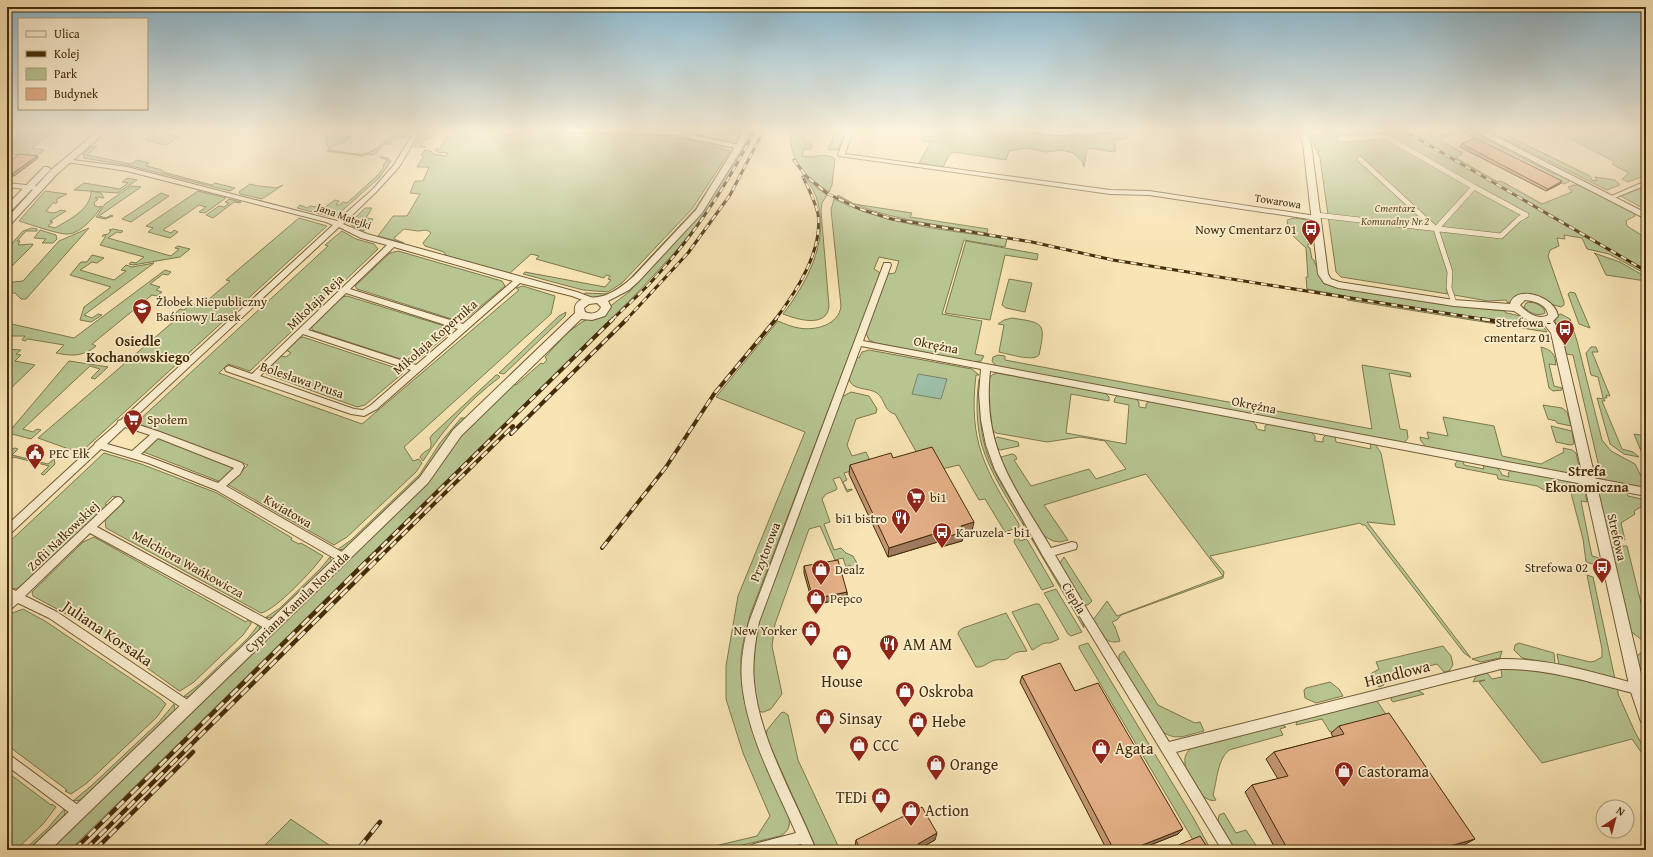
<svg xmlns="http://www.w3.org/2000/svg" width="1653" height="857" viewBox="0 0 1653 857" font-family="'Gentium Book Plus',serif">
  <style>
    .green { fill: #b7c591; stroke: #7e784d }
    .water { fill: #9ebfa9; stroke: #7a8469 }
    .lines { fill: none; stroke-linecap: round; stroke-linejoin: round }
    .pedestrian-casing { stroke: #715a34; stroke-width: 6 }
    .minor-casing { stroke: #715a34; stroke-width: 2 }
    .tertiary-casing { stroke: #715a34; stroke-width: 2 }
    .pedestrian { stroke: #faedce; stroke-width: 5 }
    .minor { fill: #faedce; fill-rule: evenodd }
    .tertiary { fill: #faedce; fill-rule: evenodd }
    .rail-far2-casing { stroke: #442c09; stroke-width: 3 }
    .rail-far1-casing { stroke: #442c09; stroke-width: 4 }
    .rail-casing { stroke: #442c09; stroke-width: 4.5 }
    .rail-far2 { stroke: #faedce; stroke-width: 2; stroke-dasharray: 6; stroke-linecap: butt }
    .rail-far1 { stroke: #faedce; stroke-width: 2.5; stroke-dasharray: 8; stroke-linecap: butt }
    .rail { stroke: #faedce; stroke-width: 3; stroke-dasharray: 10; stroke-linecap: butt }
    .wall { fill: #c39673; stroke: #442c09 }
    .shaded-wall { fill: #9f7a5e; stroke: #442c09 }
    .building { fill: #e3af86; stroke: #442c09 }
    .labels { text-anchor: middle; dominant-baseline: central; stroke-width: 3.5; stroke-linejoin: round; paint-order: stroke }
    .far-street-label { font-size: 11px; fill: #442c09; stroke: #faedce }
    .far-park-label { font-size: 11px; font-style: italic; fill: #61522b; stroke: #faedce }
    .poi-label { font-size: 13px; fill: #442c09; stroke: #faedce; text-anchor: start }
    .street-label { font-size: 13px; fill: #442c09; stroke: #faedce }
    .neighbourhood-label { font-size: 14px; font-weight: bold; fill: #442c09; stroke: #faedce }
    .near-street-label { font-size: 16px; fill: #442c09; stroke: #faedce }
    .near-poi-label { font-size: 16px; fill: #442c09; stroke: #faedce; text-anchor: start }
  </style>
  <rect width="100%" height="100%" fill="#f8e4b4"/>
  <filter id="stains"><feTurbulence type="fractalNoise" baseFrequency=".005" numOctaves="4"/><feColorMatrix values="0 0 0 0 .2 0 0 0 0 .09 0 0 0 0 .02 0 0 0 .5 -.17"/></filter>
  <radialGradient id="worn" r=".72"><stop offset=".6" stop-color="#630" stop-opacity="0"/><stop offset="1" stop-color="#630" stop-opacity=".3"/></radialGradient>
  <path class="green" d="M7,130H61L55,131L32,148L44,150L37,156L11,154L7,156Z
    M141,130H162L168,132L166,135L179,137L166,145L145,140L154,133Z
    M326,130H335V132L343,131L338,135L351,137C343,145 335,143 329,150C339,151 355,155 364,154C382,151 389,130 410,130L406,138L394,137L390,144H384L374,155L366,154L363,156L327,151L330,147L326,145Z
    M424,130H435L430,139H425L421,146L426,147H414Z
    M455,130L499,131L501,134L512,135L517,132L653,135L691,140L730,151L692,209L622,283L608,292L583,290L523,274L525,272L605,287L611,280L608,279L610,276L606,275L604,278L536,259L539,256L531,254L509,274L447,257L444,252L425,246L423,243L431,233L427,230L418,231L404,229L395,237L394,239L404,243L378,236L393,216H407L420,194L410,193L415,181H423L429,167H417L424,156L421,155L425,150L431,151L433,154L446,156L448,153L437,152L435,149H440L446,137H451Z
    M677,130H741L735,142L732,143Z
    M751,130H753C743,150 733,171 721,190C697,229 666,263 634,296L70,850H46L347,560L451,446L514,384L516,385L541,363L543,364L547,360L545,357L567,333L582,322L609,307L629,292L702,211Z
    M790,130H800L799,133L810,145H812L811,149H804L802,156C805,156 809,157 812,157C819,156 827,153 835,159L832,185L829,192C803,175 790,162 790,130Z
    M826,130H847L838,150H828L830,144H832L833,133H826Z
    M931,130H1003L1031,134L1065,136L1124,133L1128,138L1115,140V152L1087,148L1084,167L1082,161L1073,153L1062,150L1046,152L1026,148L1009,151L1006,160L954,152L949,155L943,167L919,163L931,142L922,141V139L924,136L934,137L936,134Z
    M1327,130H1424L1437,137L1454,131L1453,130H1471L1467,133L1462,131L1440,140L1463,153L1456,158L1498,182L1501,181L1542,204L1572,192L1568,187L1574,185L1582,186L1634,212L1635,216L1627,220L1626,222L1627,226L1646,238V239L1641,242L1646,245V274L1609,254L1587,249L1582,238L1564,235L1565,239L1557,238L1559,246L1550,250L1548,256L1564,302V305L1561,307L1550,304L1541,299L1513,300L1508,303L1506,300L1488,301L1454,295L1449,288H1446L1448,294L1341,277L1336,272L1320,158L1317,152H1319V150H1316L1311,136H1331L1330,134L1324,133L1327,132Z
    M1487,130H1496L1590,176L1592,180L1597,181L1595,177L1615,180L1620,185L1607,190Z
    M1554,130H1646V175L1628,182L1622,179L1629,173L1612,164L1615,162Z
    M1476,134L1486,137L1484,138L1554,174L1556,173L1567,178L1569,182L1563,184L1469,136Z
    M97,146L87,155L131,164L137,160L149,163L146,166L162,170L163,172L212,185L215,183L235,188L230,191L131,166L84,158L83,154L91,147Z
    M734,149L696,210L628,284L607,297L590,298L583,295L585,293L609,294L625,284L695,209Z
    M380,157L388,158L389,161H391L379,178L336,216L332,217L297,208L300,205L307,208L310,206L324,208L335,200L339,201L336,205H339L343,202L347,203L378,175L384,167L383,166L387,160Z
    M127,178L137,180L118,193L74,190L84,183L120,189L128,183L122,182Z
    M806,178L816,187L827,195L822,203L821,211L829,306C827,329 796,319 783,314C806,284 829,242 818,203C816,194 811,186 806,178Z
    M250,184C259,187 267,186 276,188L283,185L262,199L240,194L239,192Z
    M131,186L141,187L99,216L106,218L111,215L113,216L105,219L96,217L105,204Z
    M1646,186V210L1621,196Z
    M45,191L67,194L57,199V203H53L46,211C49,213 56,214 60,210L66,211L50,221L53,222L48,226L55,228C68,220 91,210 91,191L101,193L104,198L97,197L95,198L98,199L94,203L95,206L99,207L102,206C95,216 81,234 67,234C57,234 29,224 19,221Z
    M198,191L226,198L205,213L199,212L206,207L199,205L163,230L171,233L174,230L178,232L170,238L148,232L153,228L146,226Z
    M161,193L169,196L131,222L122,219Z
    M838,195L854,204L912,213L910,217L988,229L987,233C936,224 884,220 837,196Z
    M229,199L241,202L240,203L234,202L213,218L206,215L219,206L224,207L229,203L225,202Z
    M834,199C888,226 949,230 1007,239L1005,247L964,240L942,314L982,321L975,354L984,356L981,361L973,362L875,343L869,340L866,333L887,276L888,274L895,273L899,261L879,257L874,269L879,272L880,274L750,615C747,629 742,643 741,657C738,714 766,763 788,813C791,824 790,831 780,836L722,850H698L757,836L770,816L743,753L726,699V666L738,596L805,432L716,397L778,321C785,324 792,327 799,328C815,331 839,325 841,306L831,210Z
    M365,208H372L366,218L373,219L368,226L369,227L363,231L351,225L350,223Z
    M299,218L327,226L80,453L38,438L174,321L169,319L180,309L184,310L192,304L201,306L230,281L226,280Z
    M1294,218L1307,220L1311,223L1310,244H1308V247L1310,248L1312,259L1314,260L1320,276L1324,282L1465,307L1505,311L1506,313C1516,314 1544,323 1547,332L1347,300L1346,296L1307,289L1306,277H1308L1306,248L1289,232L1287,220Z
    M32,228L37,229V231H26L17,241H20L18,245L33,244L32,246L7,271V249L23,231Z
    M89,228L26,299H21L15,293H7V288L13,282L23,281L59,241Z
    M113,229L123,231L121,233L117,232L108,238L171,256L179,249L175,248L178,246L190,249L180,257L133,265L129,264L131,262L136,263L144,257L100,245L106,236H102L103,235L108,234L111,231L109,230Z
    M40,230L56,235L57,239L53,243H42L46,239L34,238Z
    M342,231L356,239L374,244L378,249L250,371L228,364L219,373L362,424L519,290L516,288L523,286L555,296L551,314L404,447L413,461L419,459L422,463L416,472L347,537L334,545L227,484L248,465L136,423L328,246L325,245Z
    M966,241L1038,254L1037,260L1005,255L990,320L945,313Z
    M398,251L502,281L505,286L468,317L458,321L357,289L355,286L390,253Z
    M1594,253L1620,262L1646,277V281L1606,275L1597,256Z
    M92,255L104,258L97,263L92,262L80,270L114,280L126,271L121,270L126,265L132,267L154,263L84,315L92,318L98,314L102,315L91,322L80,320L84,307L111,287L70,275L81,262H87Z
    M165,270L171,272L168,275L163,274L150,284L160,287L156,290L162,292L157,296L152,295L92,344L96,346C83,357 71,356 56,353L64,345L28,339L25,341L22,340L25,336H7V323L74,338Z
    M1009,279L1032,283L1025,312L1006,308L1002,305Z
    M1570,292L1575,293L1590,328L1579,324L1568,294Z
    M347,296L448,327L447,335L420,358L410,362L312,330V326L342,297Z
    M1526,303C1533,301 1539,304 1544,309L1545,313C1538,317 1529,313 1524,307Z
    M566,312L565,316L504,374L499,373L559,316Z
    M1561,314L1570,319L1577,341L1602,440L1611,451L1635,464L1644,482L1646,483V489C1634,486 1602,484 1595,474C1593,472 1593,469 1592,466L1599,467L1573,355L1566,354L1559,329L1555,322L1557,315Z
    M1012,318C1044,323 1046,322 1039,355C1033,362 1009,354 999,352L1004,325L998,324L1004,320Z
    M303,337L402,370V374L365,405L357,407L266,374V371L281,356L286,357L291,353L286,350L299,338Z
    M1541,347C1552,350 1555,354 1556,365L1549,364L1554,386L1562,388V390L1553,391L1549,388Z
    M1591,347H1596L1598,352H1592L1610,396L1606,395L1607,398H1603L1598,377L1591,375L1586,353Z
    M7,349L21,350L16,354L21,355L15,361L35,365L7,392Z
    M869,350L972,369L979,375H976C968,441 985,470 1019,524V527L1005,532L985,499L979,500L959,465L942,469L918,455L895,414C884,412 885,399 877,393C868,387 852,391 849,379L857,357L859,358L862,352Z
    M998,355L1005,356V360L1372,429L1362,365L1410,373L1411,377L1389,373L1400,429L1407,430L1408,438L1404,443L999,367L995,365L992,361L993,357Z
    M69,361L108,367L95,379L91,378L100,369L90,366L23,429L33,432L37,429L41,430L31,439L8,433Z
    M997,373L1105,393L1109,397V401L1071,394L1066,433L1126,444L1129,405L1114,402L1115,398L1118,395L1135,398L1139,402V407L1146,408V404L1150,401L1252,421L1256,425L1257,429L1265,431V426L1268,424L1311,432L1315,436V441L1323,442V438L1326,435L1335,436L1336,442L1371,449L1370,443L1375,444L1381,453L1395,525L1367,522L1471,658L1464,653L1365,525H1362L1360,523L1210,556L1224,572L1223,578L1121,615L1117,620L1112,622L1115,627L1120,641C1105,646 1099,631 1093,620L1107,601L1117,616L1223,576L1146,474L1044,505L1068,540L1060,542L1053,541L1041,534L1000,463L1001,457L1012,454L1015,455L1017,459L1014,460L1031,486L1089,469L1096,479L1126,469L1105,441L1080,437L1047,442L996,433L990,429L988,410L989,379L992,375Z
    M496,375H498L500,377C468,401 445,427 423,461L420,457C426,447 434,453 430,438L432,435Z
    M979,379H981C979,402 979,427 986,450C993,474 1010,498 1023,521L1024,526C1009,501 991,475 982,446C976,425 976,401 979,379Z
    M851,392L869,396L877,409L876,413L856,419L847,445L852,456L866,452L872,465L844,473L847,480L843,482L847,490L852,489V490L847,492L840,477L833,479L837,488L836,490L826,494L822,499L830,522L824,524L834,550L841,548L846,553L853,556L860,569L853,571L850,565L846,567L843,558L835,560L820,526L809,529L775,624L772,646L782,694L771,709L764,712H761L756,707L752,672L755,639L760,618L842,397Z
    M1597,398L1604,399L1605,401H1602L1622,449L1633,452L1639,457L1624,454L1610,444Z
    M1543,405L1562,408L1567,412L1571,426L1557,423L1556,421L1548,419Z
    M1443,417L1494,426L1502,456L1541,464L1564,452L1563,448L1572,450L1576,453L1580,471L1574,475L1426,447L1421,441L1420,437L1429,439L1427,432L1448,436Z
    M461,418H465L446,440L420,479L346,549L337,550L351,540L420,474L440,443Z
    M1551,426L1572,431L1574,444L1570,445L1556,442Z
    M1634,434L1646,436V459L1644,458Z
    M997,437L1018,442L1019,446L1000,450L997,448L993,441Z
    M158,438H159L234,468L221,482L141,451Z
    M15,448L18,449L12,455L48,464L54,459L55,464L44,475L41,474L49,466L14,457L7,463L8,456L7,455V451Z
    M104,453L141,464L217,493L292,538L291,540L299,544L301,543L323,556C314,569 276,610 261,613L106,528L105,520L125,501L113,496L105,504L107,505L22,587L13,589L7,587V544Z
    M1458,460L1463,461L1464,465L1484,469L1483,465C1491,466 1499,466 1502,475L1509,477L1508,473L1512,470C1528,473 1572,477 1582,488C1586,492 1586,497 1587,502L1581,501L1592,556L1599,558L1601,564L1596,565L1586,562L1583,539L1571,493L1546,488L1544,490L1537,486L1498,479L1497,475L1456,467L1455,464Z
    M1608,488L1626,491L1628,496L1646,500V504L1634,511L1635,514L1621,523L1625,540C1601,531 1603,515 1598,493L1601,489Z
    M94,537L246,622L248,620L251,622V624L243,635L194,682L180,691L178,690L90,627L33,596L32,592L83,542Z
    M1018,538L1020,541L1026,539L1028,541L1054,586L1042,590L1014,542L1015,539Z
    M1031,538L1036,542L1083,622L1084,628Z
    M1617,546H1627L1646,623V643L1630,631L1611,548Z
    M330,557L332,562L275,617L265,618L280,608L321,568Z
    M1064,557L1092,601L1088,605H1083L1060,566L1061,561Z
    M1587,575L1593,577L1615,679L1559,665L1557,654L1590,662L1595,661L1602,657V649Z
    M1056,589L1082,632L1071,636L1068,634L1044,593Z
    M1035,604H1039L1041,607L1059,639L1050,643C1042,642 1039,647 1032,650L1012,612Z
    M23,609L45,621L161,699L166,704L157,717L87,783L71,794L65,791L67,790L7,745V615Z
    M1006,613L1027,651C1024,652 1021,651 1018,652C1013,653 1011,656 1008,658C1004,661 999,659 996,660C988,661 985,668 976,667L958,634L959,631L963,628Z
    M259,624L260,631L191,696L183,697L200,684L248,638Z
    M1088,643L1194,819L1211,850H1199L1079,648V646Z
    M1519,643L1554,653L1555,664L1522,658L1514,650L1515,645Z
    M1443,646L1451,656L1453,665L1449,671L1444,672L1437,664L1380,678L1384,685L1379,687L1370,675L1372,673L1379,669L1376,662Z
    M1124,651L1158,705L1195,723L1200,722L1204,731C1185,735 1176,743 1159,729L1119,663V655Z
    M1502,651L1500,658L1481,662L1472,659Z
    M1643,652L1646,663V698L1637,657L1639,654Z
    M1512,668L1545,670L1618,689V694L1635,732L1646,752V759L1632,739L1542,763L1479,682L1485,680L1473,682L1476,676L1487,673L1492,679L1502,677L1501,669Z
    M1330,682L1339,689L1343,696L1316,703L1305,698L1304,690L1306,688Z
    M1417,690L1424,694L1393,702L1391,700L1392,696Z
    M1375,701H1377L1395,728L1381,719L1330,732L1322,719L1296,725L1297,721L1300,719Z
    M174,704L175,711L81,800L73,801L91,786L159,722Z
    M784,712L788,715L798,760L840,850H817L766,737L767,730L781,713Z
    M1282,725L1286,727L1280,729L1283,735L1229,750C1217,760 1217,781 1213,795L1216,800C1203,805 1185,775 1185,763C1184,756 1187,752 1192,747Z
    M7,772L51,805L52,804L56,807L44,823L16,850H7Z
    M64,809L65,812L64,817L32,850H24L48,828Z
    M1224,813L1236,833L1246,830L1259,850H1233L1220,826L1218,822L1219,815Z
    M291,819L292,820L332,847L329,850H260Z"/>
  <path class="water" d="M918,374L947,379L941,399L912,394Z"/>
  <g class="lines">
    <defs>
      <path id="pedestrian" d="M1340,139L1385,136L1474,187
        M1360,159L1436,229L1450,272L1449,288L1454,303
        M1316,215L1501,236L1519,219L1526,215
        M1436,229L1474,187L1526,215"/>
      <path id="minor" d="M415,130H421L399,167L377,191L343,224L367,234L577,292L593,298L594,300L593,302L590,303L572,296L520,283L377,409L364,416L351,414L226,371L225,369L226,367L229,366L252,374L387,245L361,238L339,227L130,422L160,432L242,463L244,466L240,474L226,486L347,555L348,558L347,561L343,562L339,561L216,490L148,463L101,449L10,534L7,535V525L94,445L95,443L117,424L118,421L121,420L333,225L326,222L127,171L67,162L64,160L65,159L127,167L337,221L373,189L394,165ZM394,247L513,281L463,324L350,289ZM346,293L458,329L416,365L308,330ZM303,334L411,370L371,405L363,410L354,409L260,376ZM125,427L150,435L132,451L107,444ZM158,438L234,468L218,483L141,454Z
        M595,130L675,131L739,145L742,147L739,149L675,135L598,132Z
        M847,130H853L845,154L1110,190L1149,191L1316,216L1320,218L1316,220L1149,195L1110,194L839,156L838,155Z
        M1646,181V185L1612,199L1610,200L1607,198Z
        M7,183L35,186L38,188L35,190L7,187Z
        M884,263H890L891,265L863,341L1646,488V496L990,371C982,448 1014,486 1051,548L1072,542L1076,543L1077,546L1076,549L1055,555L1089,613L1169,742L1501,659C1548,658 1592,672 1637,684L1641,685L1643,689L1641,693L1637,694C1592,683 1548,668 1501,669L1176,752L1235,850H1222L1043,556L995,470L986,445L981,420L979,394L981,369L861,346L759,622C755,642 752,662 754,682C759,739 795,798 816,850H804L801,844L779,850H748L750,846L754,844L796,833C775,785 747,735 742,683C740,662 744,642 749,622Z
        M118,497L121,498L123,501L121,504L97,527L276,624L277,627L276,630L272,632L268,630L90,533L25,596L57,612L192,703L194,707L192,711L188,712L49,618L18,603L11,609L7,611V599L8,598L7,597V587L16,591L115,498Z
        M7,753L82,808L84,812L82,816L78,818L74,816L7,766Z"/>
      <path id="tertiary" d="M99,130H108L57,174L10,225L7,226V218L51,170Z
        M743,130H751L741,150L702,213L639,281L629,290L608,301L611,307L605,316L592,320L581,319L461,436L428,483L50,850H31L34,845L420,477L453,430L575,313C572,294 595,300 606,295C616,291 625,284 633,277L696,210L733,150ZM597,303L601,307C599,313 591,315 585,312L584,308L589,304Z
        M1021,130H1117L1113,132L1060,135L1025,132Z
        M1298,130H1306L1311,144L1328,274L1331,279L1339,282L1454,300L1510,304C1515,284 1555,296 1558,316L1553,321L1561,333L1646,695V724L1641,722L1630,689L1551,333L1544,324L1529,321L1514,311L1454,306L1338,288L1324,283L1318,274L1303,144ZM1525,300C1534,301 1547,304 1548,315C1538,321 1526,312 1520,305Z
        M1472,130H1483L1646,213V219Z
        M44,167H47L51,169L10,212L7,213V205Z"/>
    </defs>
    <use href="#pedestrian" class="pedestrian-casing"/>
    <use href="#minor" class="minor-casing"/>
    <use href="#tertiary" class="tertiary-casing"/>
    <use href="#pedestrian" class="pedestrian"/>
    <use href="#minor" class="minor"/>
    <use href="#tertiary" class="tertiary"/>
    <defs>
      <path id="rail-far2" d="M1403,130L1646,271
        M794,160L806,176L828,194L860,209L892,219L1032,242L1113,260L1488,320
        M612,320C625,307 639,295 652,281C694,236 727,185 755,130
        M626,320L688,253L730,195L764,130
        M775,320C796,292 823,251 818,214C815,201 809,189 803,177"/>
      <path id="rail-far1" d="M1482,319L1518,325
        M511,434L627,319
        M602,548L666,467L714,394L776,319
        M370,558L613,319
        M379,558L513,426"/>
      <path id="rail" d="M359,848L380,822
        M74,850L371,557
        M85,850L380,557
        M95,850L193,752"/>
    </defs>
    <use href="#rail-far2" class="rail-far2-casing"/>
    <use href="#rail-far1" class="rail-far1-casing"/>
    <use href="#rail" class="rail-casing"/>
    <use href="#rail-far2" class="rail-far2"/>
    <use href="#rail-far1" class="rail-far1"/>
    <use href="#rail" class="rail"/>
  </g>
  <path class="wall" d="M1462,144L1562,181L1560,184L1546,191L1460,147Z
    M37,156L38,158L14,176H7V163Z
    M1646,324V332L1643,327Z
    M893,458L972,531L964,534L962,541L944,546L941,541L888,557L849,474L850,465Z
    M804,566L847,592V598L813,605L804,573Z
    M1022,676L1075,691L1178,834L1138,850H1107L1020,682Z
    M1339,726L1464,845L1447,850H1276L1245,792L1252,785L1278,779L1266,759L1274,752L1333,737L1331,733Z
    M856,840H935L920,848L922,850H857L855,847Z"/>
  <path class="shaded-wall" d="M37,156L38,158L14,176L12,174Z
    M1562,181L1560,184L1546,191L1548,189Z
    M974,522L972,531L964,534L962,541L944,546L946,537L961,526Z
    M943,531L941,541L888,557L889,548Z
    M847,592V598L813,605V599Z
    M1183,829L1178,834L1138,850H1130Z
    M937,833L935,840L917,850L918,844Z
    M1475,839L1464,845L1447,850H1436Z"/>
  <path class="building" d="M1475,138L1562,181L1548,189L1462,144Z
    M19,154L37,156L12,174L7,173V163Z
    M932,447L974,522L961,526L964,532L946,537L943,531L889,548L850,465L891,453L893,458Z
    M838,560L847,592L813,599L804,566Z
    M1060,663L1075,691L1098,683L1183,829L1130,850H1114L1022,676Z
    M1389,713L1475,839L1436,850H1288L1252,785L1288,776L1274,752L1344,734L1339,726Z
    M922,807L937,833L918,844L922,850H860L856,840Z
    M1200,836L1209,850H1167Z"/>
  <linearGradient id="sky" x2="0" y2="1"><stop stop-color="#8ab8cf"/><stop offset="0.52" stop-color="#fcf3dd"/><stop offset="1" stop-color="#fcf3dd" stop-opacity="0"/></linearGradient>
  <rect width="1653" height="250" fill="url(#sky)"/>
  <defs>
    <symbol id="bus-pin" viewBox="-11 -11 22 30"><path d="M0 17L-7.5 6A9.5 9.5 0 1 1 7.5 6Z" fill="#8f2418" stroke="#faedce"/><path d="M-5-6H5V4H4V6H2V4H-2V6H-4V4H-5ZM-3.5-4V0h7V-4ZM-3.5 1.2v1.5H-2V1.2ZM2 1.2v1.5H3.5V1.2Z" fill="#fff"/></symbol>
    <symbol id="school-pin" viewBox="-11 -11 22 30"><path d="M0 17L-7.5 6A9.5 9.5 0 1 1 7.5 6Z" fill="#8f2418" stroke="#faedce"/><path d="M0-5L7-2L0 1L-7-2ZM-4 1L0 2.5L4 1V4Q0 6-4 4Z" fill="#fff"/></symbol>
    <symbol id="supermarket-pin" viewBox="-11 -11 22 30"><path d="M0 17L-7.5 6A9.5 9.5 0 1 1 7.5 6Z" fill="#8f2418" stroke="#faedce"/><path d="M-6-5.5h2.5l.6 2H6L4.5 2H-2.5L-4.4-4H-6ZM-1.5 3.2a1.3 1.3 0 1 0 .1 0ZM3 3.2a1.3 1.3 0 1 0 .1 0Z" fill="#fff"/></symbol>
    <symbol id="civic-pin" viewBox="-11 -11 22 30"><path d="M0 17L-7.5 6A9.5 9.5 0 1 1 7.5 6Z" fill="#8f2418" stroke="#faedce"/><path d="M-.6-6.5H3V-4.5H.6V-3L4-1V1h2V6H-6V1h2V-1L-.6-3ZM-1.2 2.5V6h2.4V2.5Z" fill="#fff"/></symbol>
    <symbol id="restaurant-pin" viewBox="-11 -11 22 30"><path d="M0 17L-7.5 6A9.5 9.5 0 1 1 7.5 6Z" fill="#8f2418" stroke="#faedce"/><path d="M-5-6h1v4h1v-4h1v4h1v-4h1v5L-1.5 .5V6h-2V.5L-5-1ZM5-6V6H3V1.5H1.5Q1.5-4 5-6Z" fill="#fff"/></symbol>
    <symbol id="shop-pin" viewBox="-11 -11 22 30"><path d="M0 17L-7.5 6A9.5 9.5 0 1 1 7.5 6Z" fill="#8f2418" stroke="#faedce"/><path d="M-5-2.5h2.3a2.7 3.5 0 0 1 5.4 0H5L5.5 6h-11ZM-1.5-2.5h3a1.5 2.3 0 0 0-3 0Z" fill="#fff"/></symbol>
  </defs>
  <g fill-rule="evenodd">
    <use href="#bus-pin" x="1300" y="218" width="22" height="30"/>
    <use href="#school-pin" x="131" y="297" width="22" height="30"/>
    <use href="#bus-pin" x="1554" y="318" width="22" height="30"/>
    <use href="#supermarket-pin" x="122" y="408" width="22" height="30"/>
    <use href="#civic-pin" x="24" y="442" width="22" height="30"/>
    <use href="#supermarket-pin" x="905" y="486" width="22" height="30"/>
    <use href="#restaurant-pin" x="890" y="507" width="22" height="30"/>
    <use href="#bus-pin" x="931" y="521" width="22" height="30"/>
    <use href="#bus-pin" x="1591" y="556" width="22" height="30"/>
    <use href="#shop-pin" x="810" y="558" width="22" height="30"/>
    <use href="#shop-pin" x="805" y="587" width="22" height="30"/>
    <use href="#shop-pin" x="800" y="619" width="22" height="30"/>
    <use href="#restaurant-pin" x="878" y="633" width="22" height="30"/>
    <use href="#shop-pin" x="831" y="643" width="22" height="30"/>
    <use href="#shop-pin" x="894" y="680" width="22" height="30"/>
    <use href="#shop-pin" x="814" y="707" width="22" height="30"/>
    <use href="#shop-pin" x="907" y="710" width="22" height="30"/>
    <use href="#shop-pin" x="848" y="734" width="22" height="30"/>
    <use href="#shop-pin" x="1090" y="737" width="22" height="30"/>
    <use href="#shop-pin" x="925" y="753" width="22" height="30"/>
    <use href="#shop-pin" x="1333" y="760" width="22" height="30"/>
    <use href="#shop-pin" x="870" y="786" width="22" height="30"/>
    <use href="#shop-pin" x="900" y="799" width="22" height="30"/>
  </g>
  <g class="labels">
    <g class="far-street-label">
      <text transform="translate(1278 201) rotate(9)">Towarowa</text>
      <text transform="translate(344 216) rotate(20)">Jana Matejki</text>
    </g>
    <g class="far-park-label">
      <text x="1395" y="208">Cmentarz<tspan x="1395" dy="13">Komunalny Nr 2</tspan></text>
    </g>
    <g class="poi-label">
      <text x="1297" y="229" text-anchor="end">Nowy Cmentarz 01</text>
      <text x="156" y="301">Żłobek Niepubliczny<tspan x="156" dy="15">Baśniowy Lasek</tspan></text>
      <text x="1551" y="322" text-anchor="end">Strefowa -<tspan x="1551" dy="15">cmentarz 01</tspan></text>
      <text x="147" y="419">Społem</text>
      <text x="49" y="453">PEC Ełk</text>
      <text x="930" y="497">bi1</text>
      <text x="887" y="518" text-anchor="end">bi1 bistro</text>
      <text x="956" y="532">Karuzela - bi1</text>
      <text x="1588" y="567" text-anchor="end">Strefowa 02</text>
      <text x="835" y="569">Dealz</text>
      <text x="830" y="598">Pepco</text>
      <text x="797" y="630" text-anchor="end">New Yorker</text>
    </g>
    <g class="street-label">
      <text transform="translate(315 302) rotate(-44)">Mikołaja Reja</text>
      <text transform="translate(435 337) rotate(-41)">Mikołaja Kopernika</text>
      <text transform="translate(936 345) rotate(11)">Okrężna</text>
      <text transform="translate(302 380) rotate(19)">Bolesława Prusa</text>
      <text transform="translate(1254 405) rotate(11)">Okrężna</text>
      <text transform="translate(288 511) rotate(30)">Kwiatowa</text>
      <text transform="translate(63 536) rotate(-44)">Zofii Nałkowskiej</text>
      <text transform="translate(1617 537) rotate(77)">Strefowa</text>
      <text transform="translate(765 552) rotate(-69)">Przytorowa</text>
      <text transform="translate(188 564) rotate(29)">Melchiora Wańkowicza</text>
      <text transform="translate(1074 598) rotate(59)">Ciepła</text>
      <text transform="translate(297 602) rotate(-44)">Cypriana Kamila Norwida</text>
    </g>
    <g class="neighbourhood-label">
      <text x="138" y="341">Osiedle<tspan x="138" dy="16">Kochanowskiego</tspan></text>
      <text x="1587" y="471">Strefa<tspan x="1587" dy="16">Ekonomiczna</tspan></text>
    </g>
    <g class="near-street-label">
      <text transform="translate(108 633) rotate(34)">Juliana Korsaka</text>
      <text transform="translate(1397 673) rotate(-14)">Handlowa</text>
    </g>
    <g class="near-poi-label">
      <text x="903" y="644">AM AM</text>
      <text x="842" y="681" text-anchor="middle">House</text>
      <text x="919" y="691">Oskroba</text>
      <text x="839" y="718">Sinsay</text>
      <text x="932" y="721">Hebe</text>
      <text x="873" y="745">CCC</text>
      <text x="1115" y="748">Agata</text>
      <text x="950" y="764">Orange</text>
      <text x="1358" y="771">Castorama</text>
      <text x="867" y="797" text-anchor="end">TEDi</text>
      <text x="925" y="810">Action</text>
    </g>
  </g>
  <rect width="1653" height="857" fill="none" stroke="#f8e4b4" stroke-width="24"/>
  <rect x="8" y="8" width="1637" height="841" fill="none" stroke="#442c09" stroke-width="2"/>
  <rect x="12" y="12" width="1629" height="833" fill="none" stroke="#442c09"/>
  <rect x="18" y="18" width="130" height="92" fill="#faedce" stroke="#b1a07f"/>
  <rect x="26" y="31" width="20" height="6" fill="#faedce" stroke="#b1a07f"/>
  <text x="54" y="38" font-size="12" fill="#442c09">Ulica</text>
  <rect x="26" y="51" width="20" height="6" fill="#442c09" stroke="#b1a07f"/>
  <text x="54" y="58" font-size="12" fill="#442c09">Kolej</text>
  <rect x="26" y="68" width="20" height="12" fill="#b7c591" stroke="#b1a07f"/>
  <text x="54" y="78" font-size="12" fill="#442c09">Park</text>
  <rect x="26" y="88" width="20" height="12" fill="#e3af86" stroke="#b1a07f"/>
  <text x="54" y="98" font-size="12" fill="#442c09">Budynek</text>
  <g transform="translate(1615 819) rotate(36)"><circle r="19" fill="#faedce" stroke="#b1a07f"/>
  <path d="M0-3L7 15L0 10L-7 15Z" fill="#8f2418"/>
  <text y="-6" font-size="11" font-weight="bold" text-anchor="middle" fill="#442c09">N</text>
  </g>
  <rect width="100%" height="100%" filter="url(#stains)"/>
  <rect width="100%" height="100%" fill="url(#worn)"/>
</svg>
